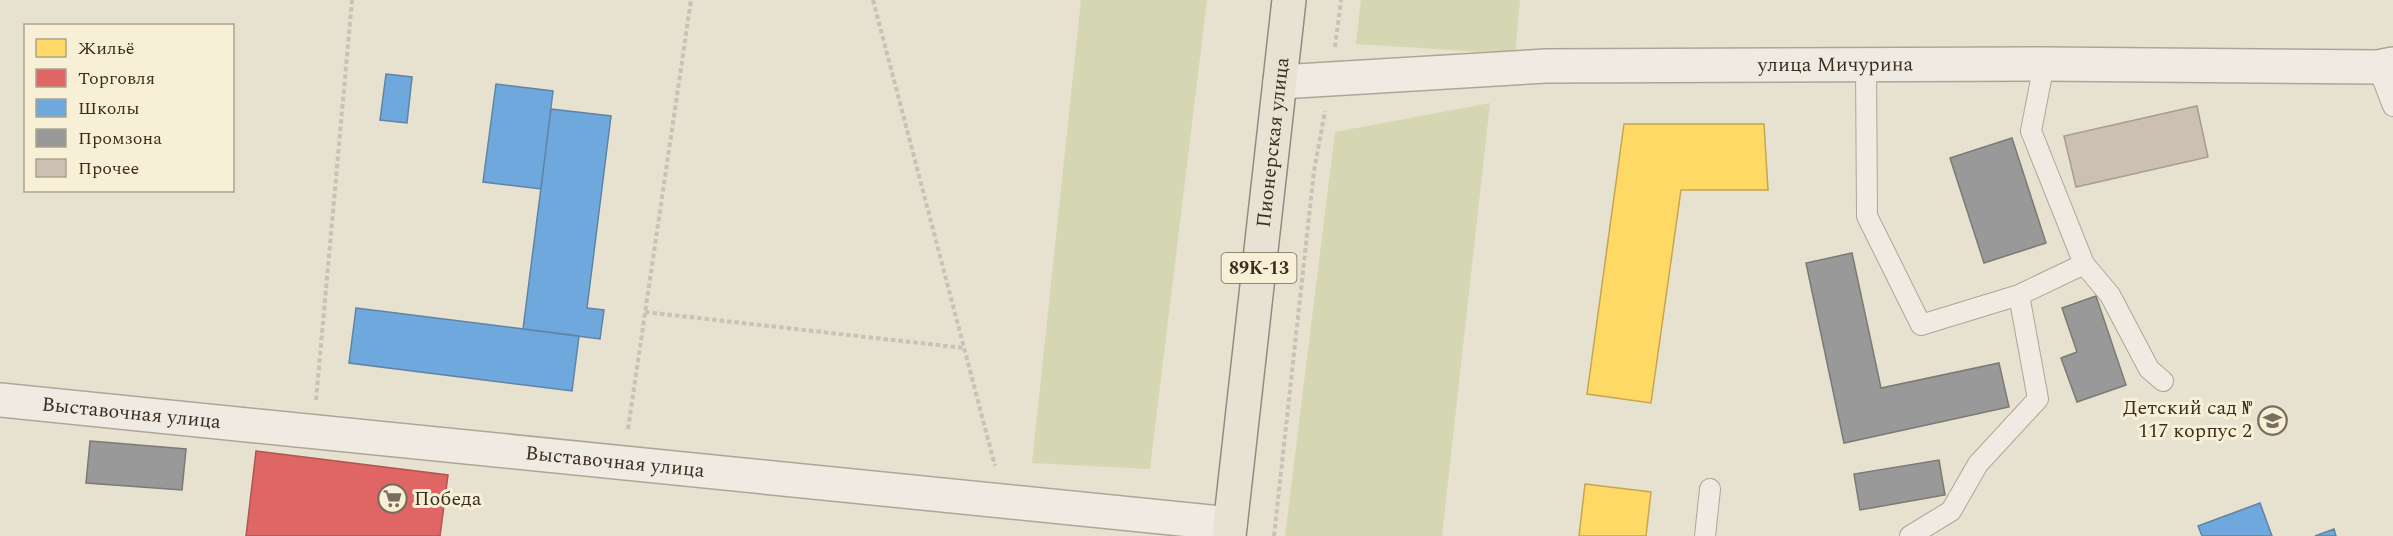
<svg xmlns="http://www.w3.org/2000/svg" width="2393" height="536" viewBox="0 0 2393 536" font-family="Spectral,serif">
  <style>
    .green { fill: #d5d7b2 }
    .homes { fill: #ffd966; stroke: #c5a651; stroke-width: 1.5 }
    .shops { fill: #e06666; stroke: #af5651; stroke-width: 1.5 }
    .schools { fill: #6fa8dc; stroke: #6084a4; stroke-width: 1.5 }
    .industry { fill: #999; stroke: #7d7975; stroke-width: 1.5 }
    .building { fill: #cbc0b1; stroke: #a89d8f; stroke-width: 1.5 }
    .lines { fill: none; stroke-linecap: round; stroke-linejoin: round }
    .service-casing { stroke: #ada698; stroke-width: 22 }
    .minor-casing { stroke: #ada698; stroke-width: 36 }
    .primary-casing { stroke: #928c80; stroke-width: 36 }
    .path { stroke: #c8c2b8; stroke-width: 4; stroke-dasharray: 4.5 3; stroke-linecap: butt }
    .service { stroke: #efebe2; stroke-width: 20 }
    .minor { stroke: #efebe2; stroke-width: 33 }
    .primary { stroke: #e7e2d3; stroke-width: 33 }
    .labels { text-anchor: middle; dominant-baseline: central; stroke-width: 6; stroke-linejoin: round; paint-order: stroke }
    .shield { fill: #f7f0d7; stroke: #756957; stroke-width: 1.5 }
    .shield-label { font-size: 18px; font-weight: bold; fill: #3d2f20 }
    .street-label { font-size: 20px; fill: #3d2f20; stroke: #f7f0d7 }
    .poi-label { font-size: 20px; fill: #3d2f20; stroke: #f7f0d7; text-anchor: end }
  </style>
  <rect width="100%" height="100%" fill="#e7e1d0"/>
  <path class="green" d="M1081,0H1207L1150,469L1032,463Z
    M1361,0H1520L1515,54L1356,44Z
    M1490,103L1442,536H1285L1335,132Z"/>
  <path class="homes" d="M1624,124H1764L1768,190H1681L1651,403L1587,394Z
    M1585,484L1651,492L1646,536H1579Z"/>
  <path class="shops" d="M256,451L448,475L440,536H246Z"/>
  <path class="schools" d="M386,74L412,77L407,123L380,120Z
    M496,84L553,91L541,189L483,182Z
    M551,109L611,116L587,308L604,310L600,339L523,329Z
    M356,308L579,336L572,391L349,363Z
    M2260,503L2272,536H2202L2198,526Z
    M2334,529L2336,536H2315Z"/>
  <path class="industry" d="M2012,138L2046,243L1984,263L1950,158Z
    M1852,253L1881,388L1999,363L2009,407L1844,443L1806,263Z
    M2096,296L2126,385L2077,402L2061,358L2077,352L2062,308Z
    M90,441L186,449L182,490L86,483Z
    M1939,460L1945,495L1860,510L1854,474Z"/>
  <path class="building" d="M2197,106L2208,157L2076,187L2064,136Z"/>
  <g class="lines">
    <defs>
      <path id="service" d="M1866,65L1867,216L1921,325L2019,295L2038,399L1978,464L1951,511L1910,536
        M2378,67L2393,106
        M2084,264L2110,295L2149,369L2163,381
        M2019,295L2084,264L2031,131L2044,64
        M1705,536L1710,489"/>
      <g id="minor">
        <path id="s1" d="M1280,82L1546,66L2044,64L2378,67L2393,64"/>
        <path id="s2" d="M0,400L1230,524"/>
      </g>
      <g id="primary">
        <path id="s3" d="M1229,536L1289,0"/>
      </g>
    </defs>
    <use href="#service" class="service-casing"/>
    <use href="#minor" class="minor-casing"/>
    <use href="#primary" class="primary-casing"/>
    <path class="path" d="M873,0L995,466
      M1335,47L1341,0
      M645,312L964,348
      M316,400L352,0
      M628,429L691,0
      M1274,536L1314,171L1325,111"/>
    <use href="#service" class="service"/>
    <use href="#minor" class="minor"/>
    <use href="#primary" class="primary"/>
  </g>
  <defs>
    <symbol id="school-ring" viewBox="-11 -11 22 22"><circle r="9.5" fill="#f7f0d7" stroke="#786d5e" stroke-width="1.5"/><path d="M0-5L7-2L0 1L-7-2ZM-4 1L0 2.5L4 1V4Q0 6-4 4Z" fill="#786d5e"/></symbol>
    <symbol id="supermarket-ring" viewBox="-11 -11 22 22"><circle r="9.5" fill="#f7f0d7" stroke="#786d5e" stroke-width="1.5"/><path d="M-6-5.5h2.5l.6 2H6L4.5 2H-2.5L-4.4-4H-6ZM-1.5 3.2a1.3 1.3 0 1 0 .1 0ZM3 3.2a1.3 1.3 0 1 0 .1 0Z" fill="#786d5e"/></symbol>
  </defs>
  <g fill-rule="evenodd">
    <use href="#school-ring" x="2256" y="404" width="33" height="33"/>
    <use href="#supermarket-ring" x="376" y="482" width="33" height="33"/>
  </g>
  <g class="labels">
    <rect class="shield" x="1221.5" y="253" width="75" height="30" rx="4.5"/>
    <g class="shield-label">
      <text x="1259" y="268">89К-13</text>
    </g>
    <g class="street-label">
      <text stroke="none"><textPath href="#s1" startOffset="556">улица Мичурина</textPath></text>
      <text stroke="none"><textPath href="#s3" startOffset="396">Пионерская улица</textPath></text>
      <text stroke="none"><textPath href="#s2" startOffset="132">Выставочная улица</textPath></text>
      <text stroke="none"><textPath href="#s2" startOffset="618">Выставочная улица</textPath></text>
    </g>
    <g class="poi-label">
      <text x="2252" y="408">Детский сад №<tspan x="2252" dy="23">117 корпус 2</tspan></text>
      <text x="414" y="499" text-anchor="start">Победа</text>
    </g>
  </g>
  <rect x="24" y="24" width="210" height="168" fill="#f7f0d7" stroke="#ada38e" stroke-width="1.5"/>
  <rect x="36" y="39" width="30" height="18" fill="#ffd966" stroke="#ada38e" stroke-width="1.5"/>
  <text x="78" y="54" font-size="18" fill="#3d2f20">Жильё</text>
  <rect x="36" y="69" width="30" height="18" fill="#e06666" stroke="#ada38e" stroke-width="1.5"/>
  <text x="78" y="84" font-size="18" fill="#3d2f20">Торговля</text>
  <rect x="36" y="99" width="30" height="18" fill="#6fa8dc" stroke="#ada38e" stroke-width="1.5"/>
  <text x="78" y="114" font-size="18" fill="#3d2f20">Школы</text>
  <rect x="36" y="129" width="30" height="18" fill="#999999" stroke="#ada38e" stroke-width="1.5"/>
  <text x="78" y="144" font-size="18" fill="#3d2f20">Промзона</text>
  <rect x="36" y="159" width="30" height="18" fill="#cbc0b1" stroke="#ada38e" stroke-width="1.5"/>
  <text x="78" y="174" font-size="18" fill="#3d2f20">Прочее</text>
</svg>
